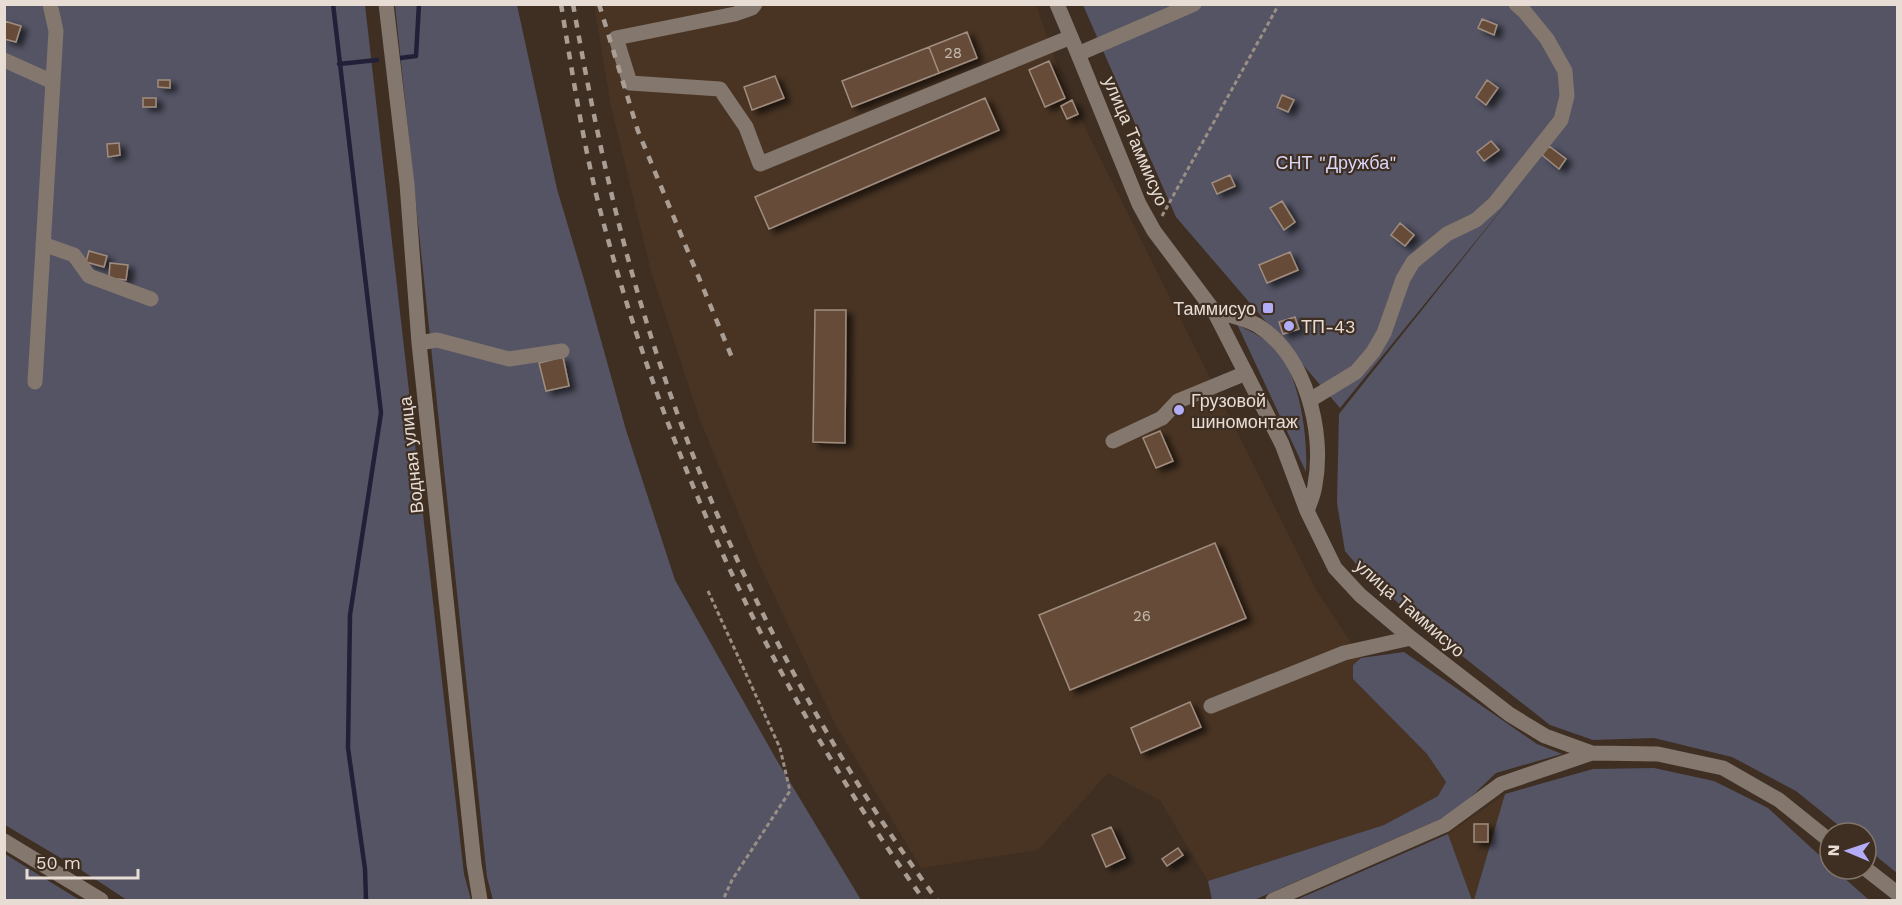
<svg xmlns="http://www.w3.org/2000/svg" width="1902" height="905" viewBox="0 0 1902 905" font-family="'Work Sans',sans-serif">
  <style>
    .built { fill: #493423 }
    .green { fill: #545465 }
    .lines { fill: none; stroke-linecap: round; stroke-linejoin: round }
    .stream { stroke: #222038; stroke-width: 4.5 }
    .building { fill: #654c39; stroke: #a08d7f; stroke-width: 1.5; filter: url(#shadow) }
    .path { stroke: #9b8f85; stroke-width: 3; stroke-dasharray: 4.5 3; stroke-linecap: butt }
    .minor { stroke: #83776e; stroke-width: 15 }
    .rail { stroke: #aa9e94; stroke-width: 4.5; stroke-dasharray: 8 8; stroke-linecap: butt }
    .poi-dot { fill: #b3adf9; stroke: #3f2f23; stroke-width: 2 }
    .labels { text-anchor: middle; dominant-baseline: central; stroke-width: 4.5; stroke-linejoin: round; paint-order: stroke }
    .number-label { font-size: 15px; fill: #c6b9ae }
    .street-label { font-size: 18px; fill: #e7ddd5; stroke: #3f2f23 }
    .park-label { font-size: 18px; fill: #dad8f9; stroke: #3f2f23 }
    .poi-label { font-size: 18px; fill: #e7ddd5; stroke: #3f2f23; text-anchor: start }
  </style>
  <defs>
    <filter id="shadow"><feDropShadow dx="6" dy="4" stdDeviation="3" flood-color="#0009"/></filter>
  </defs>
  <rect width="100%" height="100%" fill="#3f2f23"/>
  <path class="built" d="M594,5H1036L1054,57L1078,114L1315,588L1361,658L1353,665V679L1427,754L1446,782L1438,796L1384,825L1208,881L1160,800L1108,773L1038,850L921,868L835,724L757,559L699,417L651,271L611,106Z
    M1505,794L1474,900H1472L1448,834Z"/>
  <path class="green" d="M4,5H365L464,874L471,900H127L81,870L5,825Z
    M395,5H517L557,189L585,283L626,430L675,580L776,759L861,900H493L487,877Z
    M1083,5H1897V873L1866,848V833H1848L1796,791L1732,757L1654,738L1593,740L1550,725L1424,626L1361,570L1345,551L1337,503L1339,414L1519,188L1340,408L1176,217Z
    M1237,324C1249,331 1266,338 1276,349C1300,376 1308,437 1306,472Z
    M1404,652L1537,744L1562,754L1496,773L1454,813L1254,900H1212L1208,881L1384,825L1438,796L1446,782L1427,754L1353,679V665L1361,658Z
    M1654,768L1714,781L1768,808L1830,865V869H1834L1869,900H1474L1505,794L1593,769Z
    M1448,834L1472,900H1296Z
    M5,854L73,896L80,900H5Z"/>
  <g class="lines">
    <path class="stream" d="M333,4L381,413L350,615L348,748L365,869L366,900
      M400,58L416,56L419,4
      M339,64L377,60"/>
  </g>
  <path class="building" d="M1482,19L1497,25L1494,35L1478,28Z
    M4,21L21,26L16,42L4,39Z
    M967,32L977,58L939,73L929,47Z
    M929,47L939,73L852,107L842,81Z
    M1049,61L1065,98L1045,107L1029,70Z
    M775,76L784,98L752,110L744,87Z
    M158,80H170V88L158,87Z
    M1487,80L1498,88L1486,105L1476,97Z
    M1282,95L1294,100L1288,112L1277,107Z
    M143,98H156V107H143Z
    M985,98L999,130L769,229L755,197Z
    M1072,100L1078,114L1067,119L1061,106Z
    M1491,141L1499,150L1484,161L1477,152Z
    M119,143L120,155L108,157L107,144Z
    M1549,146L1566,159L1559,169L1542,155Z
    M1230,175L1235,186L1217,194L1212,183Z
    M1282,201L1295,222L1284,230L1270,208Z
    M1400,223L1414,235L1405,246L1391,235Z
    M89,251L107,256L104,267L86,262Z
    M1290,252L1298,270L1267,283L1259,265Z
    M110,263L128,265L126,280L109,278Z
    M815,310H846L845,443L813,442Z
    M1295,317L1299,329L1283,334L1279,322Z
    M563,357L569,386L546,391L539,363Z
    M1160,431L1173,461L1156,468L1143,438Z
    M1215,543L1246,618L1070,690L1039,615Z
    M1190,702L1201,727L1141,753L1131,728Z
    M1474,824H1488V842H1474Z
    M1111,827L1125,858L1106,867L1092,835Z
    M1178,848L1183,855L1167,866L1162,859Z"/>
  <g class="lines">
    <path class="path" d="M1162,216L1279,4
      M708,591L780,748L790,791L732,880L723,900"/>
    <path class="minor" d="M386,4L407,184L419,343L474,864L480,900
      M755,4L752,8L735,14L616,38L630,83L720,89L746,127L760,164L1071,37
      M1057,4L1078,54L1139,204L1154,231L1214,311L1282,444L1307,511L1335,568L1360,595L1411,638L1509,714L1545,736L1592,753L1658,754L1723,768L1779,800L1830,841
      M1078,54L1194,4
      M4,60L53,82
      M43,244L74,255L89,276L151,299
      M1214,311C1228,315 1245,318 1257,325C1306,355 1325,432 1315,485C1314,494 1310,503 1307,511
      M419,343L437,340L509,359L562,351
      M35,382L56,31L50,4
      M1310,400L1356,372L1373,352L1384,333L1403,279L1413,262L1447,234L1476,220L1495,203L1561,120L1567,96L1565,71L1547,39L1524,11L1516,4
      M1113,441L1162,418L1178,401L1246,373
      M1211,706L1344,653L1411,638
      M4,841L101,900
      M1866,869L1898,894
      M1273,900L1445,825L1501,784L1592,753"/>
    <path class="rail" d="M561,4C572,71 582,137 598,202C662,451 773,692 924,900
      M573,4C589,95 607,184 632,273C695,497 799,713 937,900
      M599,4L638,131L733,360"/>
  </g>
  <g class="poi-dot">
    <rect x="1262" y="302" width="12" height="12" rx="3"/>
    <circle cx="1289" cy="326" r="6"/>
    <circle cx="1179" cy="410" r="6"/>
  </g>
  <g class="labels">
    <g class="number-label">
      <text x="953" y="53">28</text>
      <text x="1142" y="616">26</text>
    </g>
    <g class="street-label">
      <text transform="translate(1136 141) rotate(67)">улица Таммисуо</text>
      <text transform="translate(411 455) rotate(-96)">Водная улица</text>
      <text transform="translate(1410 608) rotate(41)">улица Таммисуо</text>
    </g>
    <g class="park-label">
      <text x="1336" y="162">СНТ "Дружба"</text>
    </g>
    <g class="poi-label">
      <text x="1256" y="308" text-anchor="end">Таммисуо</text>
      <text x="1301" y="326">ТП-43</text>
      <text x="1191" y="400">Грузовой<tspan x="1191" dy="21">шиномонтаж</tspan></text>
    </g>
  </g>
  <rect width="1902" height="905" fill="none" stroke="#e7ddd5" stroke-width="12"/>
  <g transform="translate(1848 851) rotate(272)"><circle r="28" fill="#3f2f23" stroke="#82756a" stroke-width="1.5"/>
  <path d="M0-4.5L10 22L0 15L-10 22Z" fill="#b3adf9"/>
  <text y="-9" font-size="16" font-weight="bold" text-anchor="middle" fill="#e7ddd5">N</text>
  </g>
  <path d="M27 869v9h111v-9" fill="none" stroke="#e7ddd5" stroke-width="3"/>
  <text x="36" y="869" font-size="18" fill="#e7ddd5" stroke="#3f2f23" stroke-width="4.5" paint-order="stroke">50 m</text>
</svg>
